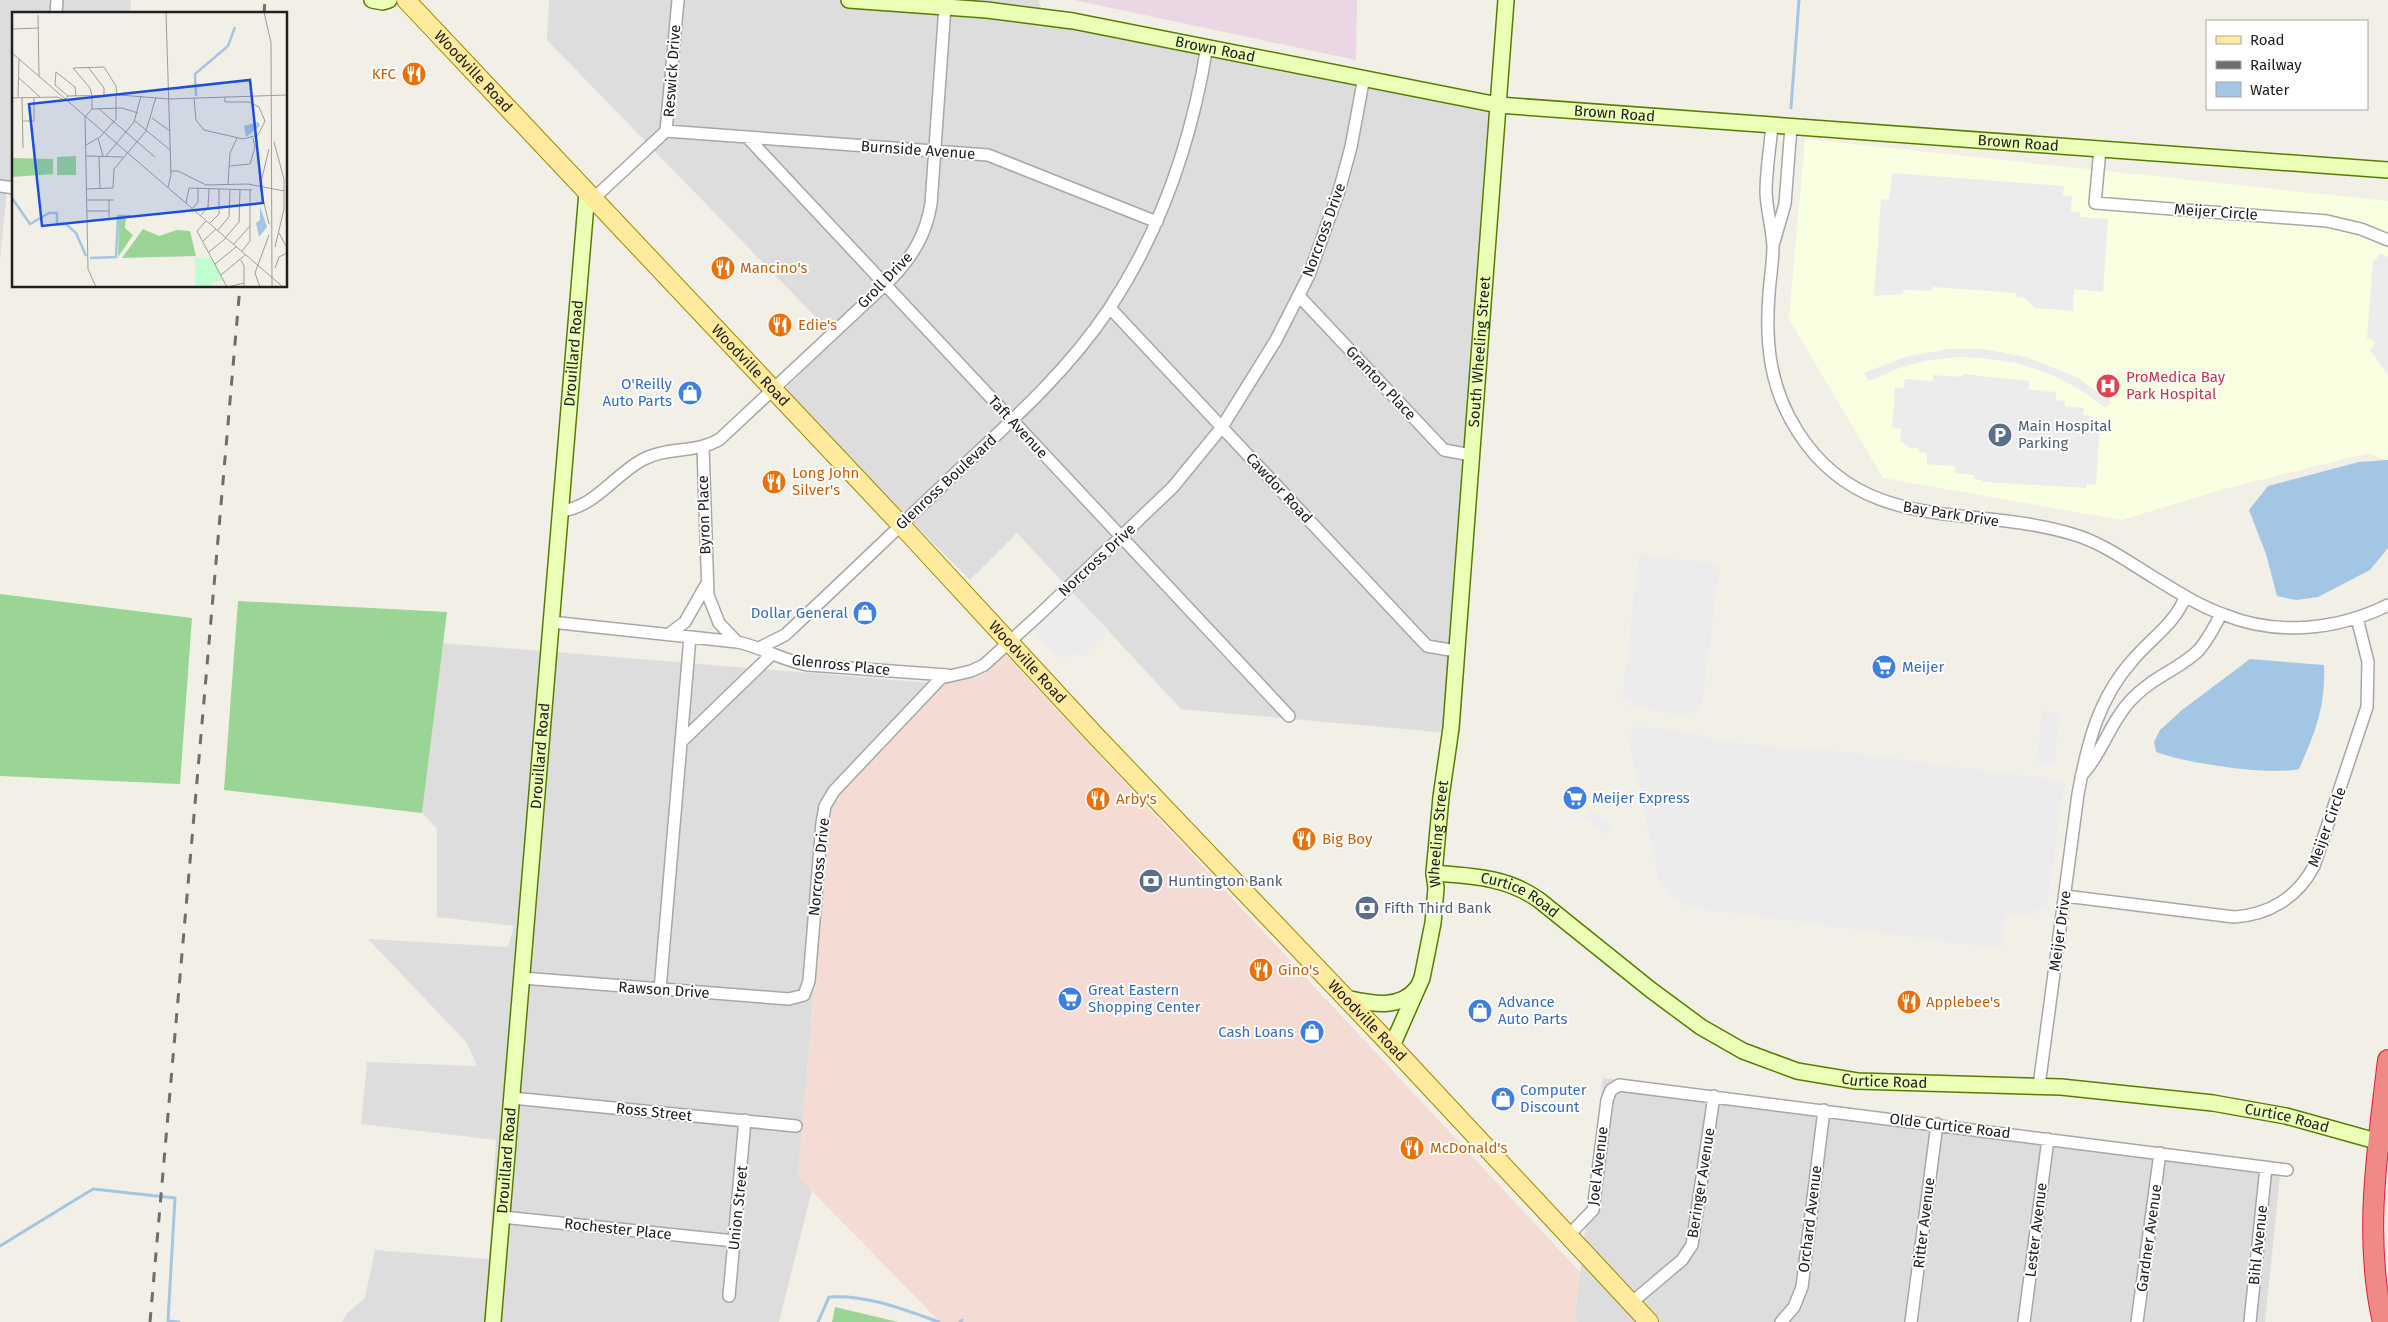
<svg xmlns="http://www.w3.org/2000/svg" width="2388" height="1322" viewBox="0 0 2388 1322" font-family="'Fira Sans',sans-serif">
  <style>
    .residential { fill: #dedddd }
    .commercial { fill: #f4dcd4 }
    .industrial { fill: #ebd7e3 }
    .education { fill: #f9ffe1 }
    .forest { fill: #9bd596 }
    .parking { fill: #ececec }
    .water { fill: #a2c6e3 }
    .lines { fill: none; stroke-linecap: round; stroke-linejoin: round }
    .stream { stroke: #a2c6e3; stroke-width: 3 }
    .street-casing { stroke: #a7a7a7; stroke-width: 14 }
    .secondary-casing { stroke: #557e00; stroke-width: 18 }
    .primary-casing { stroke: #9c8a00; stroke-width: 20 }
    .highway-casing { stroke: #ed1530; stroke-width: 22 }
    .street { stroke: #fff; stroke-width: 11 }
    .secondary { stroke: #ecffb6; stroke-width: 15 }
    .primary { stroke: #ffea9d; stroke-width: 18 }
    .highway { stroke: #f08a86; stroke-width: 20 }
    .rail { stroke: #6e6e6e; stroke-width: 3; stroke-dasharray: 10 10; stroke-linecap: butt }
    .labels { text-anchor: middle; dominant-baseline: central; stroke-width: 4; stroke-linejoin: round; paint-order: stroke }
    .street-label { font-size: 15px; fill: #202020; stroke: #fff }
    .food-label { font-size: 15px; fill: #c56008; stroke: #fff; text-anchor: start }
    .health-label { font-size: 15px; fill: #be3a42; stroke: #fff; text-anchor: start }
    .shop-label { font-size: 15px; fill: #366cbe; stroke: #fff; text-anchor: start }
    .service-label { font-size: 15px; fill: #4e5e75; stroke: #fff; text-anchor: start }
    .inset-river { fill: none; stroke: #a2c6e3; stroke-width: 2.5 }
    .inset-road { fill: none; stroke: #9e9d97; stroke-width: 1 }
    .view { fill: #1d4ed8; fill-opacity: 0.15; stroke: #1d4ed8; stroke-width: 2.5 }
    .inset-edge { fill: none; stroke: #202020; stroke-width: 2.5 }
  </style>
  <rect width="100%" height="100%" fill="#f2f0e6"/>
  <path class="residential" d="M0,0H131L130,14H14V192L7,191L0,260Z
    M549,0H1039L1043,16L1502,110L1460,734L1181,709L1017,533L970,580L782,392L836,338L547,40Z
    M443,643L944,684L841,793L829,821L798,1176L812,1190L779,1322H342L347,1313L365,1298L375,1250L489,1259L496,1140L361,1124L367,1062L477,1066L467,1043L368,939L508,947L514,926L437,917V829L422,813Z
    M1603,1078L2281,1166L2265,1322H1578L1575,1315Z"/>
  <path class="commercial" d="M1005,654L1580,1272L1575,1315L1578,1322H940L798,1177L829,821L841,793L944,684Z"/>
  <path class="industrial" d="M1074,0H1357L1356,60Z"/>
  <path class="education" d="M1805,139L2388,201V461L2368,453L2224,489L2122,520L1883,478L1789,319Z"/>
  <path class="forest" d="M0,594L192,618L180,784L0,776Z
    M238,601L447,612L422,813L224,790Z
    M835,1307L898,1322H832Z"/>
  <path class="parking" d="M1892,173L2064,186L2063,195L2072,196L2071,211L2080,212V217L2108,219L2103,292L2074,289L2073,311L2035,308L2025,298L2016,297L2017,293L1933,287L1932,291L1904,290L1903,294L1874,296L1881,200L1889,199Z
    M2380,253L2388,257V376L2370,350L2375,344L2371,339H2367L2373,259L2376,260Z
    M1948,349H1984L2030,358L2078,378L2111,402L2106,408L2082,391L2055,376L2020,364L1983,358L1958,357L1924,361L1899,368L1869,381L1864,373L1905,357Z
    M1962,374L2029,381V389L2056,392V400L2065,401V406L2084,408L2083,415L2092,416V425L2100,426L2096,485L2087,484V488L1983,482L1982,480L1974,479V475L1955,473V466L1927,464V453L1919,452V448H1910L1900,441L1901,429L1892,428L1895,387L1904,388L1905,379L1933,381V375L1962,377Z
    M1639,554L1720,564L1701,711L1693,709L1691,716L1629,707L1630,700H1625L1622,702Z
    M1072,592L1110,632L1084,656L1075,653L1073,657H1057L1033,631Z
    M2043,710L2061,713L2054,765L2036,763Z
    M1637,726L1695,733L1706,738L1782,748L1821,749L2064,781L2047,909L2036,908L2034,915L2030,917L2006,914L2002,949L1687,907L1669,894L1659,880L1628,738Z
    M1591,810L1612,826L1607,835L1585,817Z"/>
  <path class="water" d="M2388,460V548L2370,570L2318,597L2296,600L2277,596L2266,554L2249,510L2268,486L2359,462Z
    M2250,659L2324,665C2326,706 2315,733 2299,769C2270,776 2185,763 2156,752L2154,742L2160,730L2182,710Z"/>
  <g class="lines">
    <path class="stream" d="M1791,108L1799,0
      M0,1246L93,1189L175,1198L168,1321L179,1322
      M818,1322L829,1297C866,1294 905,1310 939,1322
      M960,1322L962,1320"/>
    <defs>
      <path id="street" d="M56,14L57,0
        M1772,126C1770,148 1766,171 1766,193C1767,211 1772,228 1773,246C1773,262 1770,278 1769,294C1765,344 1770,389 1798,432C1864,536 1974,504 2072,534C2101,542 2127,561 2153,577C2176,591 2199,606 2225,615C2277,636 2338,630 2388,605
        M666,131L988,155L1157,222
        M747,137L1289,716
        M2100,149L2095,203L2327,221L2361,229L2388,240
        M0,186L14,188
        M593,199L666,131L678,0
        M1774,242L1785,204L1791,127
        M1299,296L1444,450L1471,455
        M1110,308L1427,646L1456,651
        M703,447L708,595L719,623L737,642
        M561,511C595,507 613,476 642,460C667,446 696,454 720,439L892,278C913,256 926,234 931,204L945,6
        M551,622L737,642C762,647 783,661 808,665L947,675
        M669,634L685,622L706,585
        M759,648L785,635C845,579 904,522 963,466C1016,417 1069,369 1109,309C1162,229 1192,140 1207,46
        M681,742L772,654
        M2081,776C2102,754 2110,722 2131,700C2152,677 2180,669 2199,650C2208,639 2215,626 2221,614
        M2065,896L2234,917C2269,915 2298,897 2314,866L2367,707L2368,662L2357,618
        M522,978L789,999L804,995L809,981L822,823L825,806L834,791L941,678L971,671L984,665L1039,615L1173,487L1222,427L1276,340L1309,275L1339,191L1351,147L1364,77
        M660,990L690,637
        M2039,1086L2078,794C2087,745 2098,699 2132,661C2149,640 2176,623 2185,597
        M512,1098L796,1126
        M502,1217L734,1241
        M1568,1236L1593,1210L1607,1100L1611,1090L1619,1085L2287,1170
        M729,1296L745,1120
        M1631,1303L1682,1260L1692,1245L1714,1096
        M1781,1322L1794,1307L1802,1287L1824,1110
        M1911,1322L1937,1124
        M2024,1322L2048,1139
        M2137,1322L2160,1153
        M2250,1322L2266,1167"/>
      <g id="secondary">
        <path d="M372,0L383,2L389,0"/>
        <path id="s1" d="M849,0L987,10L1073,21L1498,105L2388,170"/>
        <path id="s2" d="M1434,873C1472,876 1507,877 1539,900L1651,990L1701,1027L1743,1051L1797,1071L1857,1081L2061,1087L2213,1103L2286,1116L2387,1144"/>
        <path d="M1345,998C1369,1003 1399,1011 1417,988"/>
        <path id="s3" d="M1392,1046L1422,978L1433,923L1436,888L1434,873L1441,797L1451,728L1506,0"/>
        <path id="s4" d="M493,1322L587,192"/>
      </g>
      <g id="primary">
        <path id="s5" d="M406,0L901,525L1095,735L1401,1056L1649,1322"/>
      </g>
      <path id="highway" d="M2383,1322C2363,1236 2378,1147 2388,1060"/>
    </defs>
    <use href="#street" class="street-casing"/>
    <use href="#secondary" class="secondary-casing"/>
    <use href="#primary" class="primary-casing"/>
    <use href="#highway" class="highway-casing"/>
    <use href="#street" class="street"/>
    <use href="#secondary" class="secondary"/>
    <use href="#primary" class="primary"/>
    <use href="#highway" class="highway"/>
    <path class="rail" d="M264,14L265,0
      M150,1322L240,286"/>
  </g>
  <defs>
    <symbol id="restaurant-disc" viewBox="-11 -11 22 22"><circle r="9.5" fill="#e8710a" stroke="#fff"/><path d="M-5-6h1v4h1v-4h1v4h1v-4h1v5L-1.5 .5V6h-2V.5L-5-1ZM5-6V6H3V1.5H1.5Q1.5-4 5-6Z" fill="#fff"/></symbol>
    <symbol id="hospital-disc" viewBox="-11 -11 22 22"><circle r="9.5" fill="#e0444e" stroke="#fff"/><path d="M-5-5h3v3.5h4V-5h3V5h-3V1.5h-4V5h-3Z" fill="#fff"/></symbol>
    <symbol id="shop-disc" viewBox="-11 -11 22 22"><circle r="9.5" fill="#3f7fe0" stroke="#fff"/><path d="M-5-2.5h2.3a2.7 3.5 0 0 1 5.4 0H5L5.5 6h-11ZM-1.5-2.5h3a1.5 2.3 0 0 0-3 0Z" fill="#fff"/></symbol>
    <symbol id="parking-disc" viewBox="-11 -11 22 22"><circle r="9.5" fill="#5c6f8a" stroke="#fff"/><path d="M-3.5-5.5H1a3.5 3.5 0 0 1 0 7H-1V5.5H-3.5ZM-1-3.4V-.6H.8a1.4 1.4 0 0 0 0-2.8Z" fill="#fff"/></symbol>
    <symbol id="supermarket-disc" viewBox="-11 -11 22 22"><circle r="9.5" fill="#3f7fe0" stroke="#fff"/><path d="M-6-5.5h2.5l.6 2H6L4.5 2H-2.5L-4.4-4H-6ZM-1.5 3.2a1.3 1.3 0 1 0 .1 0ZM3 3.2a1.3 1.3 0 1 0 .1 0Z" fill="#fff"/></symbol>
    <symbol id="bank-disc" viewBox="-11 -11 22 22"><circle r="9.5" fill="#5c6f8a" stroke="#fff"/><path d="M-6-4H6V4H-6ZM0-2.3a2.3 2.3 0 1 0 0 4.6a2.3 2.3 0 1 0 0-4.6Z" fill="#fff"/></symbol>
  </defs>
  <g fill-rule="evenodd">
    <use href="#restaurant-disc" x="400" y="60" width="28" height="28"/>
    <use href="#restaurant-disc" x="709" y="254" width="28" height="28"/>
    <use href="#restaurant-disc" x="766" y="311" width="28" height="28"/>
    <use href="#hospital-disc" x="2094" y="372" width="28" height="28"/>
    <use href="#shop-disc" x="676" y="379" width="28" height="28"/>
    <use href="#parking-disc" x="1986" y="421" width="28" height="28"/>
    <use href="#restaurant-disc" x="760" y="468" width="28" height="28"/>
    <use href="#shop-disc" x="851" y="599" width="28" height="28"/>
    <use href="#supermarket-disc" x="1870" y="653" width="28" height="28"/>
    <use href="#supermarket-disc" x="1561" y="784" width="28" height="28"/>
    <use href="#restaurant-disc" x="1084" y="785" width="28" height="28"/>
    <use href="#restaurant-disc" x="1290" y="825" width="28" height="28"/>
    <use href="#bank-disc" x="1137" y="867" width="28" height="28"/>
    <use href="#bank-disc" x="1353" y="894" width="28" height="28"/>
    <use href="#restaurant-disc" x="1247" y="956" width="28" height="28"/>
    <use href="#supermarket-disc" x="1056" y="985" width="28" height="28"/>
    <use href="#restaurant-disc" x="1895" y="988" width="28" height="28"/>
    <use href="#shop-disc" x="1466" y="997" width="28" height="28"/>
    <use href="#shop-disc" x="1298" y="1018" width="28" height="28"/>
    <use href="#shop-disc" x="1489" y="1085" width="28" height="28"/>
    <use href="#restaurant-disc" x="1398" y="1134" width="28" height="28"/>
  </g>
  <g class="labels">
    <g class="street-label">
      <text stroke="none"><textPath href="#s1" startOffset="370">Brown Road</textPath></text>
      <text stroke="none"><textPath href="#s5" startOffset="98">Woodville Road</textPath></text>
      <text transform="translate(672 71) rotate(-86)">Reswick Drive</text>
      <text stroke="none"><textPath href="#s1" startOffset="775">Brown Road</textPath></text>
      <text stroke="none"><textPath href="#s1" startOffset="1180">Brown Road</textPath></text>
      <text transform="translate(918 150) rotate(4)">Burnside Avenue</text>
      <text transform="translate(2216 212) rotate(4)">Meijer Circle</text>
      <text transform="translate(1324 230) rotate(-70)">Norcross Drive</text>
      <text transform="translate(885 280) rotate(-46)">Groll Drive</text>
      <text stroke="none"><textPath href="#s4" startOffset="972">Drouillard Road</textPath></text>
      <text stroke="none"><textPath href="#s3" startOffset="704">South Wheeling Street</textPath></text>
      <text stroke="none"><textPath href="#s5" startOffset="502">Woodville Road</textPath></text>
      <text transform="translate(1381 383) rotate(47)">Granton Place</text>
      <text transform="translate(1018 427) rotate(47)">Taft Avenue</text>
      <text transform="translate(946 482) rotate(-43)">Glenross Boulevard</text>
      <text transform="translate(1279 488) rotate(47)">Cawdor Road</text>
      <text transform="translate(1951 514) rotate(9)">Bay Park Drive</text>
      <text transform="translate(704 515) rotate(-92)">Byron Place</text>
      <text transform="translate(1097 560) rotate(-43)">Norcross Drive</text>
      <text stroke="none"><textPath href="#s5" startOffset="908">Woodville Road</textPath></text>
      <text transform="translate(841 665) rotate(6)">Glenross Place</text>
      <text stroke="none"><textPath href="#s4" startOffset="568">Drouillard Road</textPath></text>
      <text transform="translate(2327 827) rotate(-70)">Meijer Circle</text>
      <text stroke="none"><textPath href="#s3" startOffset="220">Wheeling Street</textPath></text>
      <text transform="translate(819 867) rotate(-84)">Norcross Drive</text>
      <text stroke="none"><textPath href="#s2" startOffset="90">Curtice Road</textPath></text>
      <text transform="translate(2060 931) rotate(-82)">Meijer Drive</text>
      <text transform="translate(664 990) rotate(4)">Rawson Drive</text>
      <text stroke="none"><textPath href="#s5" startOffset="1402">Woodville Road</textPath></text>
      <text stroke="none"><textPath href="#s2" startOffset="510">Curtice Road</textPath></text>
      <text transform="translate(654 1112) rotate(6)">Ross Street</text>
      <text stroke="none"><textPath href="#s2" startOffset="915">Curtice Road</textPath></text>
      <text transform="translate(1950 1126) rotate(7)">Olde Curtice Road</text>
      <text stroke="none"><textPath href="#s4" startOffset="162">Drouillard Road</textPath></text>
      <text transform="translate(1598 1166) rotate(-83)">Joel Avenue</text>
      <text transform="translate(1701 1183) rotate(-81)">Beringer Avenue</text>
      <text transform="translate(738 1208) rotate(-84)">Union Street</text>
      <text transform="translate(1810 1219) rotate(-83)">Orchard Avenue</text>
      <text transform="translate(1924 1223) rotate(-83)">Ritter Avenue</text>
      <text transform="translate(618 1229) rotate(6)">Rochester Place</text>
      <text transform="translate(2036 1230) rotate(-83)">Lester Avenue</text>
      <text transform="translate(2149 1238) rotate(-82)">Gardner Avenue</text>
      <text transform="translate(2258 1245) rotate(-84)">Bihl Avenue</text>
    </g>
    <g class="food-label">
      <text x="396" y="74" text-anchor="end">KFC</text>
      <text x="740" y="268">Mancino's</text>
      <text x="798" y="325">Edie's</text>
      <text x="792" y="473">Long John<tspan x="792" dy="17">Silver's</tspan></text>
      <text x="1116" y="799">Arby's</text>
      <text x="1322" y="839">Big Boy</text>
      <text x="1278" y="970">Gino's</text>
      <text x="1926" y="1002">Applebee's</text>
      <text x="1430" y="1148">McDonald's</text>
    </g>
    <g class="health-label">
      <text x="2126" y="377">ProMedica Bay<tspan x="2126" dy="17">Park Hospital</tspan></text>
    </g>
    <g class="shop-label">
      <text x="672" y="384" text-anchor="end">O'Reilly<tspan x="672" dy="17">Auto Parts</tspan></text>
      <text x="848" y="613" text-anchor="end">Dollar General</text>
      <text x="1902" y="667">Meijer</text>
      <text x="1592" y="798">Meijer Express</text>
      <text x="1088" y="990">Great Eastern<tspan x="1088" dy="17">Shopping Center</tspan></text>
      <text x="1498" y="1002">Advance<tspan x="1498" dy="17">Auto Parts</tspan></text>
      <text x="1294" y="1032" text-anchor="end">Cash Loans</text>
      <text x="1520" y="1090">Computer<tspan x="1520" dy="17">Discount</tspan></text>
    </g>
    <g class="service-label">
      <text x="2018" y="426">Main Hospital<tspan x="2018" dy="17">Parking</tspan></text>
      <text x="1168" y="881">Huntington Bank</text>
      <text x="1384" y="908">Fifth Third Bank</text>
    </g>
  </g>
  <g transform="translate(12 12)">
    <rect width="275" height="275" fill="#f2f0e6"/>
    <path d="M64,144V163H45V145ZM0,146L41,147V162L0,165ZM107,205H114L113,216L121,223L106,245ZM131,217L147,224L165,218L178,219L184,244L110,246Z" fill="#9bd596"/>
    <path d="M183,246H200L211,268L200,270V275H183Z" fill="#bfffd2"/>
    <path d="M246,110L248,114L234,125L232,114ZM248,194L255,215L247,225L244,211L248,208Z" fill="#a2c6e3"/>
    <path class="inset-river" d="M184,84L183,62L216,34L223,15M0,186L18,212L37,201H45V212H54L64,221L74,244M78,246L104,245L106,204H119"/>
    <path class="inset-road" d="M154,0L159,163L156,175M252,0L259,31L260,275M26,3L27,64M0,17L27,16M0,41L271,275M76,55L92,76V83M61,56L92,55L104,74L105,83M61,56L78,76L80,84M7,66L28,85M56,84L43,73L44,60L63,75L64,84M6,85L7,47M10,85L11,136M0,86L46,85L52,88L56,84L108,83L157,87L275,83M182,86L184,108L192,118L231,127L246,123L253,109L247,95L237,90H213V85M80,97L110,96L126,101M87,97L143,145M73,104L76,257L84,275M74,104L80,97V84M140,106L158,119M11,109H22V85M123,109L158,138M86,126L91,144M262,130L272,167V197L263,235M74,133L88,125L104,107V83M74,144L111,145M87,144L88,177M94,144L122,110L129,84M217,154L238,152L243,135L241,126M158,159H166L194,173L236,172L272,179M216,172L218,141L225,126M75,177L101,176L102,157L134,119L144,85M75,188H102M97,188V205M174,191L177,176L240,178M181,196L186,190V176M75,199H97M189,203L196,195L197,177M194,209L185,219L215,275L232,271M198,211L207,202V177M257,212L248,174L257,137M206,218L217,205L218,177M267,221L275,236M214,225L227,210L228,177M191,229L204,217M222,232L238,214M230,239L238,229V178M197,240L214,226M229,248L232,254V275M203,252L224,235M263,256L267,245L275,241M209,263L233,243M248,275L243,261L257,223"/>
    <path class="view" d="M238,68L251,191L30,214L17,92Z"/>
    <rect width="275" height="275" class="inset-edge"/>
  </g>
  <rect x="2206" y="20" width="162" height="90" fill="#ffffff" stroke="#a6a6a6"/>
  <rect x="2216" y="36" width="25" height="8" fill="#ffea9d" stroke="#a6a6a6"/>
  <text x="2250" y="45" font-size="15" fill="#202020">Road</text>
  <rect x="2216" y="61" width="25" height="8" fill="#6e6e6e" stroke="#a6a6a6"/>
  <text x="2250" y="70" font-size="15" fill="#202020">Railway</text>
  <rect x="2216" y="82" width="25" height="15" fill="#a2c6e3" stroke="#a6a6a6"/>
  <text x="2250" y="95" font-size="15" fill="#202020">Water</text>
</svg>
